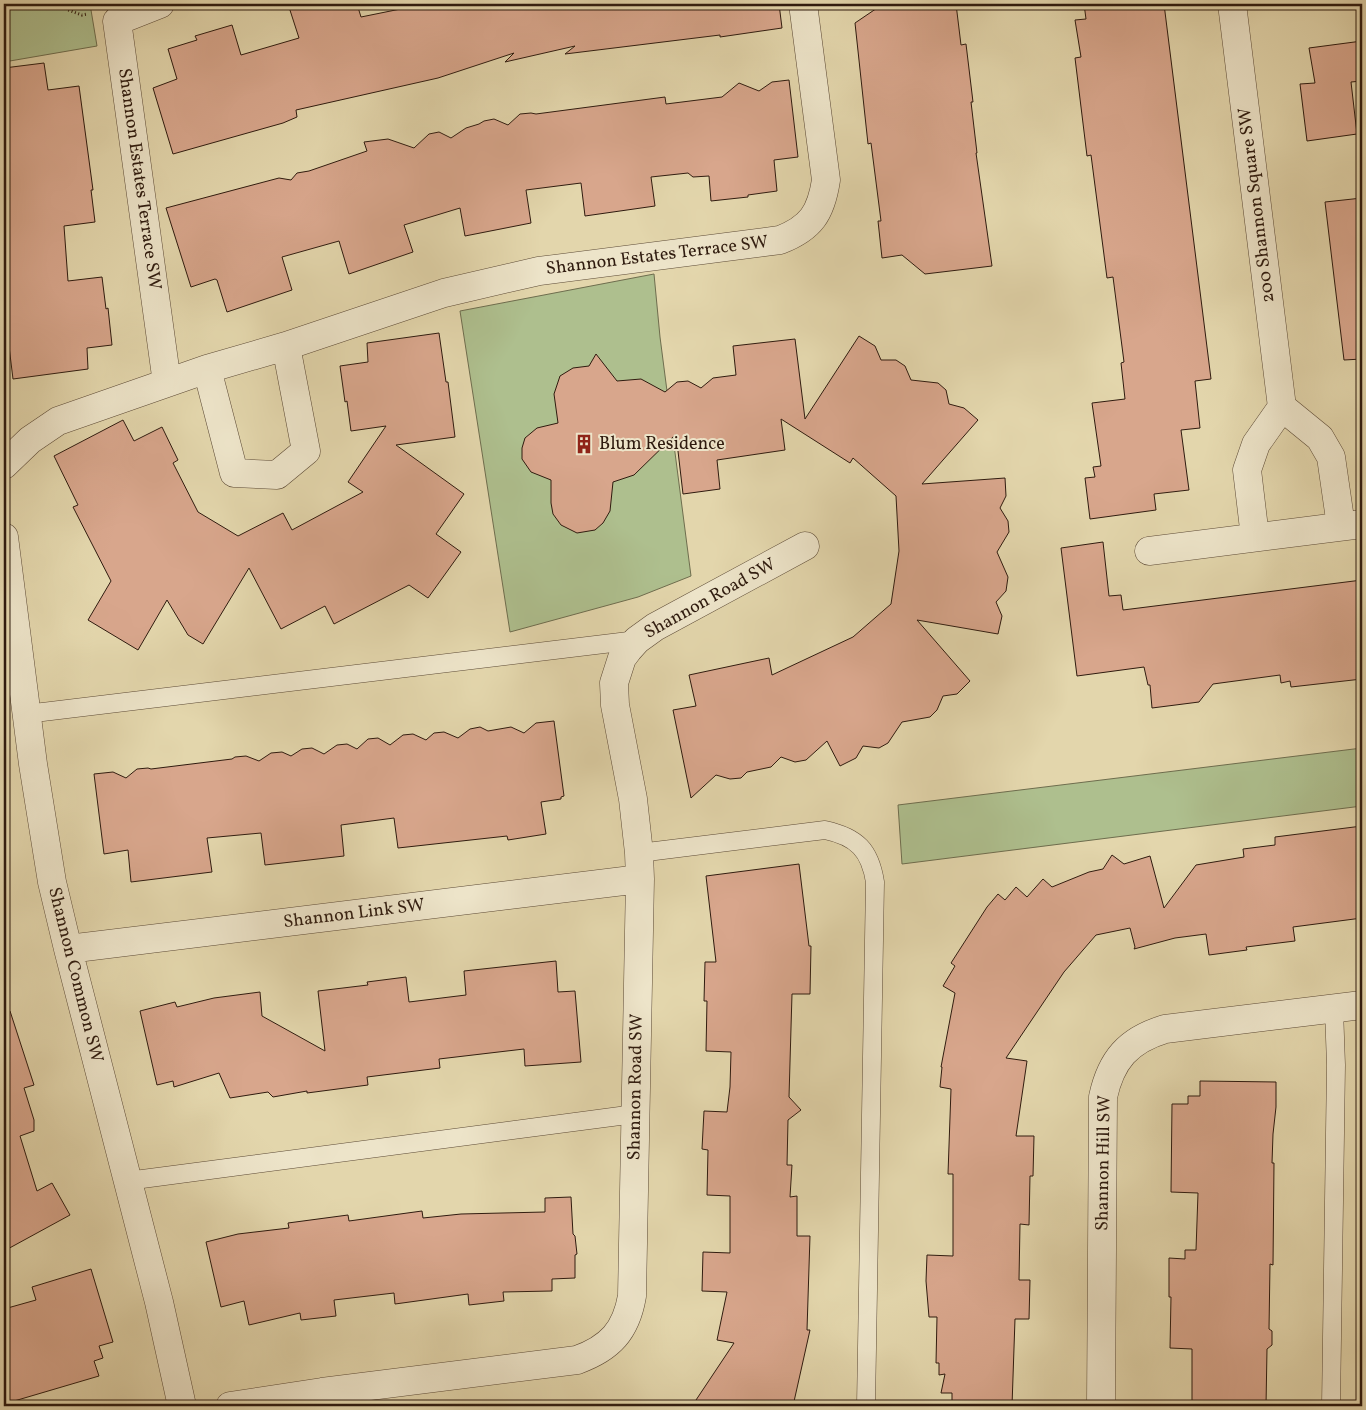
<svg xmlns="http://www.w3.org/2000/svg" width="1366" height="1410" viewBox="0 0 1366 1410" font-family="Vollkorn,serif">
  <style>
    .green { fill: #aebf8e; stroke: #6e6d4e }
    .building { fill: #d8a68c; stroke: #2f1b0f }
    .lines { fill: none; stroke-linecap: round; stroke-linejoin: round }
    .service-casing { stroke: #5c4a36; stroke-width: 19 }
    .minor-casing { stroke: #5c4a36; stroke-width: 29 }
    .path { stroke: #2f1b0f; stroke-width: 3; stroke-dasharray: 1 2.5; stroke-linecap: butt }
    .service { stroke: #ede4c9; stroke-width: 18 }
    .minor { stroke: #ede4c9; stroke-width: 28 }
    .labels { text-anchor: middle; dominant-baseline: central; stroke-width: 4; stroke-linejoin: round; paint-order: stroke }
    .street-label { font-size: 18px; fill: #2f1b0f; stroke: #ede4c9 }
    .poi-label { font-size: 18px; fill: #2f1b0f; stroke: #ede4c9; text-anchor: start }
  </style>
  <rect width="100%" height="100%" fill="#e3d6ac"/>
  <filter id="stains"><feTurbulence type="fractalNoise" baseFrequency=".004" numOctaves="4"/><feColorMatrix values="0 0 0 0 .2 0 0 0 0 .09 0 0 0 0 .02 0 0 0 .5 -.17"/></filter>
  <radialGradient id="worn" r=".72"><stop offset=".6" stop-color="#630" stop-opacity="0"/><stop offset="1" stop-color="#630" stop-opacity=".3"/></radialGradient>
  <path class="green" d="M4,4H90L97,46L4,62Z
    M654,274L660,337L691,576L638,597L510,632L460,311Z
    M1362,748V806L902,864L898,805Z"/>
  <path class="building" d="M288,4H357L361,17L425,4H779L782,28L720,37V35L565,54L575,46L505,62L514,53L438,78L296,110L297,117L283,123L173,154L153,88L177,79L168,49L197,40L195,36L232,25L241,55L299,38Z
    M883,4H956L961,45L966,44L973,102H971L977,153H976L992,266L925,274L902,255L882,258L878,221H881L871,143L868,144L855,23Z
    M1084,4H1164L1211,379L1195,381L1200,428L1181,430L1189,490L1154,494L1156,510L1090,519L1085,478L1095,477L1093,467L1101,466L1092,403L1125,399L1121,363L1124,362L1113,277L1107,278L1091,155L1087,156L1075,58L1081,57L1075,20L1086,19Z
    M1362,41V81L1351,82L1357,134L1307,141L1300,84L1315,83L1309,48Z
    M44,63L48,90L79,86L93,190H91L95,222L64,226L68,281L102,277L106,309L108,308L112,345L87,348L88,369L13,379L7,330H4V68Z
    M789,80L798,157L774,160L777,191L748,195V197L711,201L709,176L693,177L688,173L651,177L655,206L585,216L581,183L526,190L531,223L465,236L460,208L404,225L413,252L349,274L339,241L282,257L292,290L227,312L217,280L215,279L191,287L166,208L279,178L291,180L297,173L309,171L367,151L364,142L388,139L414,148L429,134L439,132L451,138L466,128L479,124L484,121L494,119L508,125L520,114L531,113L536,114L665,97L666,104L722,97L739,83L759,91L772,82Z
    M1362,198V359L1344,360L1325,202Z
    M439,333L446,382H448L455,437L396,445L464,494L436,534L461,552L428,598L409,585L334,624L325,606L281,629L249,568L203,644L188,635L167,600L138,650L88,620L111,581L73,507L78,505L54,456L123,420L134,441L162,427L178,460L173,463L198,512L238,536L283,513L292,530L363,492L348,482L386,426L351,431L347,401L345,402L340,366L368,362L367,343Z
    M859,336L875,346L881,360H896L905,366L911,380L938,383L946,390L949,404L964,408L978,420L922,484L1005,478L1006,496L1000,508L1008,521L1009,532L997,552L1008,577L1006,591L996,602L1002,616L998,634L917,620L970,681L957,694L943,696L937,710L930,717L902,722L888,743L879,748L863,746L856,758L840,766L827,741L806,760L795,762L781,757L771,767L747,772L741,778L730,779L716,775L691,798L673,710L696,706L689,675L769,658L772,675L853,637L891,604L899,551L896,496L853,458L850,463L781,419L785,450L717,460L720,489L683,494L676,434L634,475L613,482L610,511L603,523L595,530L577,533L561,525L553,514L551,503V480L531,472L522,459V448L525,438L537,428L558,423L554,394L560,376L573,368L589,366L596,354L617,381L641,379L665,392L677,382L688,381L701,388L713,378L736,375L733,346L795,339L805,419Z
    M1103,542L1109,596L1121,595L1123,610L1362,580V679L1291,687L1290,681L1281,683L1280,675L1213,684L1199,702L1152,708L1150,685H1148L1144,667L1077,676L1061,548Z
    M554,721L564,796L561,797V799L541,802L546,834L508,840L507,836L398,848L394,818L341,825L344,856L265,865L261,833L207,838L212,872L131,882L128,850L104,854L94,774L113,772L126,778L137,769L148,768L151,769L232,759L235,757L246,756L259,761L271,753L282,752L291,756L302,749L312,748L324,754L337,745L347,744L357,749L368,739L378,738L390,745L403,735L413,734L426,740L434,733L444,732L458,738L470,729L480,727L488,731L511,727L524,733L536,723Z
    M1362,826V918L1293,927L1295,941L1246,947L1247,950L1209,955L1206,934L1175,938L1134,949L1135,947L1130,928L1096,935L1064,972L1006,1058L1027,1061L1016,1136H1034L1033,1176H1030L1029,1225L1020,1224L1019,1280H1030L1029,1319H1015L1012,1406H952V1393H941L945,1374L939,1375V1363H936L937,1317H929L926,1281L927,1255L953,1256V1174H948L951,1089L940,1087L942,1067H941L955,993L943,986L955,966L951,963L987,907L998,894L1005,900L1016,887L1027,897L1043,879L1052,887L1089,872L1103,869L1112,855L1124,864L1150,856L1164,908L1196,865L1244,857L1243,849L1275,845V837Z
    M799,864L809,946H811L810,994H792L789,1097L801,1110L788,1120L787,1165H792L790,1197L797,1196V1236H810L807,1330H810L793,1406H692L734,1343L717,1340L727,1292L702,1291L703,1252L730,1253V1196L707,1195L708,1150L702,1149L704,1111L727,1112L730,1087L731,1052L706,1051L707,1001H704L705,962H716L706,876Z
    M556,961L558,992L575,991L581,1062L525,1066L524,1049L439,1059L440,1068L367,1077L368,1085L307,1093V1091L273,1097L268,1092L230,1098L219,1073L174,1087L173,1081L157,1085L140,1011L175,1002L177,1007L214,998L260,992L262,1016L325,1051L318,991L368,985L367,982L406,977L409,1002L466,995L464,971Z
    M10,1011L34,1085L24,1088L34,1120V1131L20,1136L37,1191L52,1183L70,1215L4,1251V1012Z
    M1200,1081L1276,1082V1107L1273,1134L1272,1163H1274L1273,1265L1270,1264L1269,1329L1272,1331V1345L1267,1349L1266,1406H1192V1349L1170,1348L1171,1297H1169V1258L1185,1259V1250H1196L1198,1193L1171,1192L1172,1104H1188V1096H1200Z
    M571,1197L573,1234L575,1236L577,1254L575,1255V1278L552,1279V1291L503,1292L504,1301L469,1305L468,1294L395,1304L394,1293L334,1300L336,1316L301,1320L300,1313L249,1325L244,1301L221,1307L206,1242L238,1234L289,1228L288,1223L348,1215L349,1221L422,1211L423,1218L461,1214L545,1212V1198Z
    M91,1269L113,1342L99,1346L103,1358L94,1361L99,1376L4,1404V1309L36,1300L32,1287Z"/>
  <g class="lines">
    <defs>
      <path id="service" d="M4,683L22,681
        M26,714L637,640
        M639,853L825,830C857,837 870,850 875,882L866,1406
        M127,1181L635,1114
        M1331,1406L1336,1065L1334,1009"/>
      <path id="minor" d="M160,4L117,21L167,383
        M1232,4L1282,407
        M207,369L234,473L277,475L306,451L286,346
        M4,465L30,440L58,421L207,369L286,346L444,293L539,271L780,240C811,228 821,213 826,180L803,4
        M4,537L33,764L52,882L68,949L159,1302L182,1406
        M1255,537L1247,470L1256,444L1282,407L1320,438L1331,457L1341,526
        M1149,551L1362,524
        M68,949L640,879
        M230,1406L322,1392L577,1360C610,1348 626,1331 632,1296L640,879L639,853L633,799L615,705L614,683L622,658L628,650L637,640L655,627L805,546
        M1101,1406L1103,1097C1111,1060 1128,1040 1165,1029L1362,1005"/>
    </defs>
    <use href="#service" class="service-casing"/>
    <use href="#minor" class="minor-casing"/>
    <path class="path" d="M65,4L68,10L82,15L87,14"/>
    <use href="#service" class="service"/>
    <use href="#minor" class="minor"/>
  </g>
  <defs>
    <symbol id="building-bare" viewBox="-9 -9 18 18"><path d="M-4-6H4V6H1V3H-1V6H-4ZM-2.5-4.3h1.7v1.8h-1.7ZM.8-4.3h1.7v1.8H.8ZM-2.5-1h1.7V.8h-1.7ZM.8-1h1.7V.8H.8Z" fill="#8f2418" stroke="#ede4c9" stroke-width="2.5" paint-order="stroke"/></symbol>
  </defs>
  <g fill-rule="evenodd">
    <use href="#building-bare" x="570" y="430" width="28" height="28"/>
  </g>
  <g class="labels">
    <g class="street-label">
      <text transform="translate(139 179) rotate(82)">Shannon Estates Terrace SW</text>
      <text transform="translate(1257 205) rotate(-97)">200 Shannon Square SW</text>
      <text transform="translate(657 256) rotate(-7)">Shannon Estates Terrace SW</text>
      <text transform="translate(710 599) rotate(-29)">Shannon Road SW</text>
      <text transform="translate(354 914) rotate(-7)">Shannon Link SW</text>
      <text transform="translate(75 975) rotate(76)">Shannon Common SW</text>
      <text transform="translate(636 1087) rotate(-89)">Shannon Road SW</text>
      <text transform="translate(1104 1163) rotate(-89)">Shannon Hill SW</text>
    </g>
    <g class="poi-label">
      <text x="599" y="444">Blum Residence</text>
    </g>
  </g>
  <rect width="1366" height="1410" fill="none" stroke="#e3d6ac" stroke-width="20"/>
  <rect x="5" y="5" width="1356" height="1400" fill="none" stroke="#2f1b0f" stroke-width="2.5"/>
  <rect x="10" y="10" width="1346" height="1390" fill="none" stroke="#2f1b0f"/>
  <rect width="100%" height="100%" filter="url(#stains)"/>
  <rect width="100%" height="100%" fill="url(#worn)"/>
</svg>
